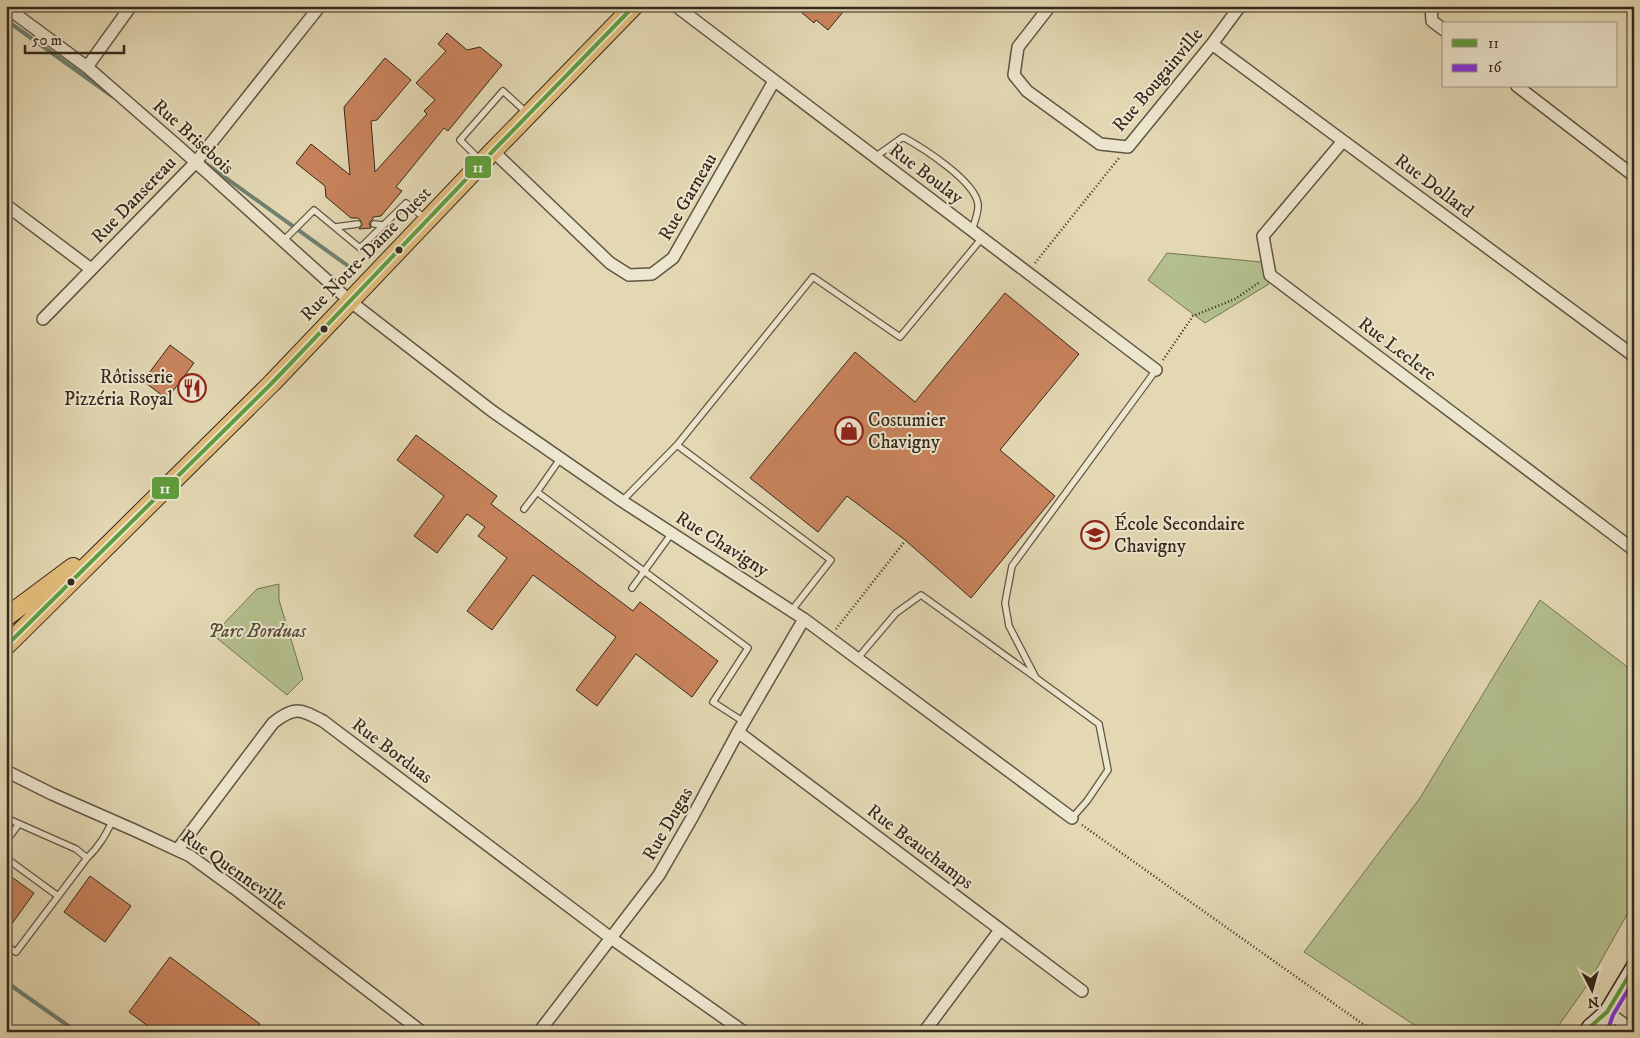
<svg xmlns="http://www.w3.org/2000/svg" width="1640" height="1038" viewBox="0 0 1640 1038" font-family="'IM FELL DW Pica',serif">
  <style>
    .green { fill: #b3bf8d; stroke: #747454 }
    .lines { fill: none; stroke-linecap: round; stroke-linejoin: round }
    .stream { stroke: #6f8071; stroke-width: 4 }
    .building { fill: #c9845d; stroke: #35291c }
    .lane-casing { stroke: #605542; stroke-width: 8 }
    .street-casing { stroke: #605542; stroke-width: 14 }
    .secondary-casing { stroke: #35291c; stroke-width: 18 }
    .primary-casing { stroke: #35291c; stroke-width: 20 }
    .path { stroke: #35291c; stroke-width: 2.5; stroke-dasharray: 1 2.5; stroke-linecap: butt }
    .lane { stroke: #ede6ce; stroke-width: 5.5 }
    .street { stroke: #ede6ce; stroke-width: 11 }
    .secondary { stroke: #ede6ce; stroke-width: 15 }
    .primary { stroke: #e2bc7a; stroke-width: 18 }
    .bus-1-casing { stroke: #ede6ce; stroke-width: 8 }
    .bus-2-casing { stroke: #ede6ce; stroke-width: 8 }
    .bus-1 { stroke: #5e9f3d; stroke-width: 4 }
    .bus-2 { stroke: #8533e1; stroke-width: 4 }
    .bus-dot { fill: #35291c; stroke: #ede6ce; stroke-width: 2 }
    .labels { text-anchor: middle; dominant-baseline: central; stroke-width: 4; stroke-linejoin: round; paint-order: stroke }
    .street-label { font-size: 19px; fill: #35291c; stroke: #ede6ce }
    .poi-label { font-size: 19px; fill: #35291c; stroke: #ede6ce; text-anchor: start }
    .park-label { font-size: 19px; font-style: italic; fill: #544e38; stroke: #ede6ce }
    .line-badge { stroke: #ede6ce; stroke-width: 2 }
    .badge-label { font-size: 14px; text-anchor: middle; font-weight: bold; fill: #fff }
  </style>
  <rect width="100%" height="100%" fill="#e3d8b3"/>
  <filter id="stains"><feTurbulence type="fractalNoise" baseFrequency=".004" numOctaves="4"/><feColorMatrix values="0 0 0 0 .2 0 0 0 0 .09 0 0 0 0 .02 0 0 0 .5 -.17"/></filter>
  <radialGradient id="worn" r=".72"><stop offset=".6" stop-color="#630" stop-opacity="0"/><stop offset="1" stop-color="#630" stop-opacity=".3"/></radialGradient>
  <path class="green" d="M1167,253L1261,262L1269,284L1205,323L1148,280Z
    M279,584V600L303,679L287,695L213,635L257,589Z
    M1540,600L1634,672V902L1588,984L1554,1032H1425L1304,952L1420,798Z"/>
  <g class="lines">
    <path class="stream" d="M6,20L112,96
      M201,160L351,268
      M6,982L77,1032"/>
  </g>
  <path class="building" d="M794,6H836L843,12L828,30L816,20L814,23Z
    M447,33L467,50L480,47L502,65L448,131L444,128L396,187L402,191L381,216L373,217V219L369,223L371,228L359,229L362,225L361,221L358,218H351L326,197L325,186L296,163L311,144L350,175L344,107L385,58L411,80L377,120L371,121L375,172L427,114L424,111L435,100L416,83L446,51L438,44Z
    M1005,293L1079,354L1000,450L1055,496L971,598L905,540L847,496L818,532L750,478L855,352L915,402Z
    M170,345L194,363L167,399L143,381Z
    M416,435L497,496L491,504L633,611L640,602L718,661L692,697L636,654L597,706L576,690L616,637L533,575L492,630L467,611L507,558L478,536L485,527L467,514L437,553L414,536L444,496L397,460Z
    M6,873L34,893L6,932Z
    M90,876L131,906L105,942L64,912Z
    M170,957L260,1024L255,1032H156L129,1012Z"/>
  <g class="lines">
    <defs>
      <path id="lane" d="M875,157L903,137C923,148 975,181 978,204C979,212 974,223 972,231
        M481,161L460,140L503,91L527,113
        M374,224L384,225
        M335,227L358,224
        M283,241L314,210L360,248L406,203L426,219
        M677,445L831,560L792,610
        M560,459L537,492L748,648L713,702L744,722
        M622,501L677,445L813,277L900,337L982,238
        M524,509L537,492
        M632,588L672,533
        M857,659L896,613L921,595L1035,677
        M6,818L76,849L87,858C99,847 106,834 113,820
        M1072,818L1087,801L1108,770L1099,724L1036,678L1009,626L1005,603L1012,566L1156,370
        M6,841L19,824
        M6,858L58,896
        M6,946L16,952L87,858"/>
      <path id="street" d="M676,6L1156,370
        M1050,6L1018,47L1014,75L1027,91L1100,144L1128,147L1212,44L1240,6
        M1431,6L1432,21L1444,30
        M6,7L87,67L180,148L351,302L492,411L622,501L804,619L1072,818
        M1212,44L1634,356
        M87,67L131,6
        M1517,86L1634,176
        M1343,141L1263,236L1270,275L1634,550
        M493,151L610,263L629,275L652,274L673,258L774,81
        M6,205L91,269
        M43,319L196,162L320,6
        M738,732L1082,991
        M6,771L52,794L134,830L190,856L234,888L422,1032
        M178,849L273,723C295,706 300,709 323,721L611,938L744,1032
        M1607,1012L1634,1031
        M539,1032L659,875L693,816L738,732L804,619
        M924,1032L1000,930"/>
      <path id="secondary" d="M1587,1032L1590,1027L1606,1013
        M1600,1032L1607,1012L1634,967"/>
      <path id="primary" d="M6,617L73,567
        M6,646L272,383L493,151L634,6"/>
    </defs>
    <use href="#lane" class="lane-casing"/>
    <use href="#street" class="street-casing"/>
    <use href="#secondary" class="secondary-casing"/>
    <use href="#primary" class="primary-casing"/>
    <path class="path" d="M1035,263L1119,158
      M1163,360L1193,316L1235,299L1260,282
      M836,629L905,541
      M1082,825L1374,1032"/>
    <use href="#lane" class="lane"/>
    <use href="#street" class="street"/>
    <use href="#secondary" class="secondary"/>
    <use href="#primary" class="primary"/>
    <defs>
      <path id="bus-1" d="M6,646L272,383L493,151L634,6
        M1587,1032L1590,1027L1607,1012L1634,967"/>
      <path id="bus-2" d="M1607,1032L1613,1015L1634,980"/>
    </defs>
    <use href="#bus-1" class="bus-1-casing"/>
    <use href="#bus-2" class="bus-2-casing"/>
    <use href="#bus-1" class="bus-1"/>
    <use href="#bus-2" class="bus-2"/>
  </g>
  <defs>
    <symbol id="restaurant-ring" viewBox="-11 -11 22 22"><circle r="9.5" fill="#ede6ce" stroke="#8f2418" stroke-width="1.5"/><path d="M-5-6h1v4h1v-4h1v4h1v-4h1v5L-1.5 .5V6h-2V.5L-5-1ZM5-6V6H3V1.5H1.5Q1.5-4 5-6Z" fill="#8f2418"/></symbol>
    <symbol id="shop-ring" viewBox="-11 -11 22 22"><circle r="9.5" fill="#ede6ce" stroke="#8f2418" stroke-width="1.5"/><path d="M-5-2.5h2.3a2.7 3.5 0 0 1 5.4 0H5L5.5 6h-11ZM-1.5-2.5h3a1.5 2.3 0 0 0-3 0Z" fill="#8f2418"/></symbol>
    <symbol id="school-ring" viewBox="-11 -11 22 22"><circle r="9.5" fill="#ede6ce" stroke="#8f2418" stroke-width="1.5"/><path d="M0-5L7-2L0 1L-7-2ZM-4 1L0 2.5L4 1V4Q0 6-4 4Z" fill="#8f2418"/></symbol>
  </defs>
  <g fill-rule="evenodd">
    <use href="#restaurant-ring" x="176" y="372" width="32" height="32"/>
    <use href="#shop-ring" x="833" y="415" width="32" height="32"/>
    <use href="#school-ring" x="1079" y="519" width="32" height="32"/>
  </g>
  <g class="bus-dot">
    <circle cx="399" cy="250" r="4.5"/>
    <circle cx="324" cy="329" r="4.5"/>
    <circle cx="71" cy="582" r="4.5"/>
  </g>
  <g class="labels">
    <g class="street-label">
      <text transform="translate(1158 80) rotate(-50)">Rue Bougainville</text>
      <text transform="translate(193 137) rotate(42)">Rue Brisebois</text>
      <text transform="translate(926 174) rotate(37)">Rue Boulay</text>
      <text transform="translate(1434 186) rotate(37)">Rue Dollard</text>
      <text transform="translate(688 197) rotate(-60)">Rue Garneau</text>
      <text transform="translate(134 200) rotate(-46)">Rue Dansereau</text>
      <text transform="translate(366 254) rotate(-46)">Rue Notre-Dame Ouest</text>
      <text transform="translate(1397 349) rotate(37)">Rue Leclerc</text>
      <text transform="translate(722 544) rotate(32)">Rue Chavigny</text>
      <text transform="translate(392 751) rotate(37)">Rue Borduas</text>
      <text transform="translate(668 824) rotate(-60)">Rue Dugas</text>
      <text transform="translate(920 847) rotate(37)">Rue Beauchamps</text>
      <text transform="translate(234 870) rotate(35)">Rue Quenneville</text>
    </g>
    <g class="poi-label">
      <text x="173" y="377" text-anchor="end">Rôtisserie<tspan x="173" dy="22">Pizzéria Royal</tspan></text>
      <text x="868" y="420">Costumier<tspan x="868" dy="22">Chavigny</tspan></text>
      <text x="1114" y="524">École Secondaire<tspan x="1114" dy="22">Chavigny</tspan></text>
    </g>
    <g class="park-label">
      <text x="257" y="631">Parc Borduas</text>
    </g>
  </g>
  <g class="line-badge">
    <rect x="464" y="155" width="28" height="24" rx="5" fill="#5e9f3d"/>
    <rect x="151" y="476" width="29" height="24" rx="5" fill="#5e9f3d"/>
  </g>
  <g class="badge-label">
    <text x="478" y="172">11</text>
    <text x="165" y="493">11</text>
  </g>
  <rect width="1640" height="1038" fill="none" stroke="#e3d8b3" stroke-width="25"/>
  <rect x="8" y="8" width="1625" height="1023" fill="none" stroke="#35291c" stroke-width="2.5"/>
  <rect x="12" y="12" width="1615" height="1013" fill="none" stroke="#35291c"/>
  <rect x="1442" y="22" width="175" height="65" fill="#ede6ce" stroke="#a39a87"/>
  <rect x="1452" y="39" width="25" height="8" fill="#5e9f3d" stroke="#a39a87"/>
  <text x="1488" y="48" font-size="15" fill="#35291c">11</text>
  <rect x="1452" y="64" width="25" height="8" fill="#8533e1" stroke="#a39a87"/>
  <text x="1488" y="72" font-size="15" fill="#35291c">16</text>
  <g transform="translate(1592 990) rotate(174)" stroke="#ede6ce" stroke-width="4" paint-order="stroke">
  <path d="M0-4L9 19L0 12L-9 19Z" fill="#35291c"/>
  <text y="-8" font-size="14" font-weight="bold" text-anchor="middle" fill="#35291c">N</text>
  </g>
  <path d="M25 45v8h99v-8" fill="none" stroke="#35291c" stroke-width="2.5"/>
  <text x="32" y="45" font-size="15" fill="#35291c" stroke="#ede6ce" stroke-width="4" paint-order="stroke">50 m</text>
  <rect width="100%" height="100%" filter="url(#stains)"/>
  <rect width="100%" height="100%" fill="url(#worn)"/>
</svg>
